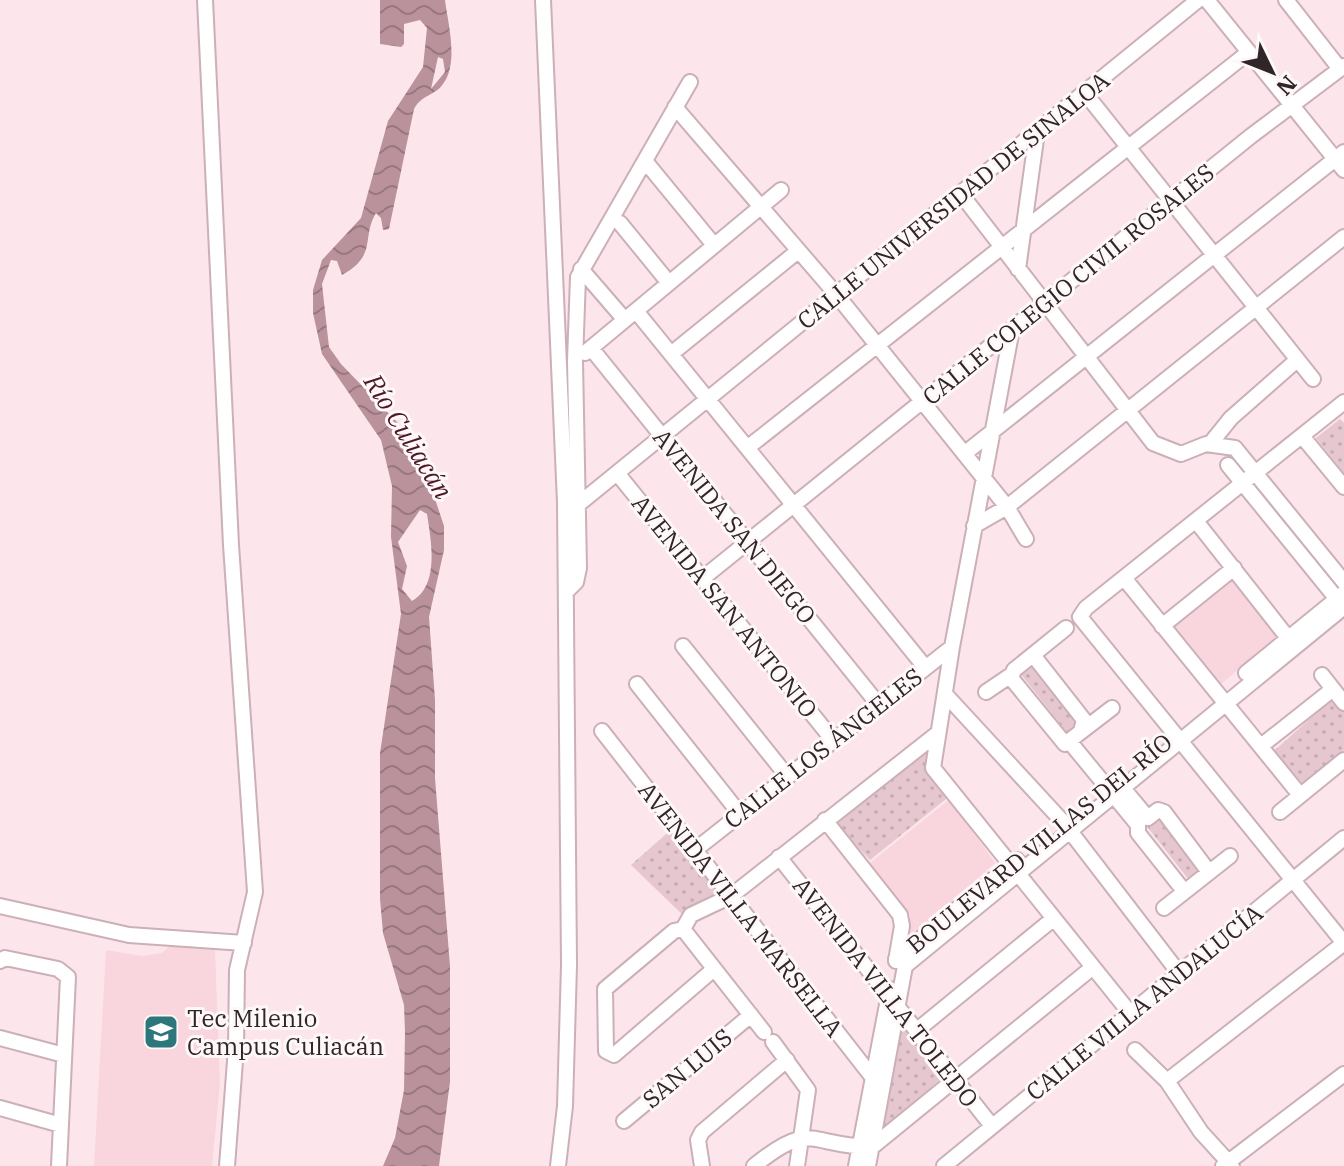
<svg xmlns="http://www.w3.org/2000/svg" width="1344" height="1166" viewBox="0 0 1344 1166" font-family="'IBM Plex Serif',serif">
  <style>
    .built { fill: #f9d5de }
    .park { fill: url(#park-dots) }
    .water { fill: url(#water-waves); fill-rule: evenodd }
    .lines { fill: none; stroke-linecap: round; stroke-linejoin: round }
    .minor-casing { stroke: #cbb0b7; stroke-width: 18 }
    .minor { stroke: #fff; stroke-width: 14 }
    .labels { text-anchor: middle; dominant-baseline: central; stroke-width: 6; stroke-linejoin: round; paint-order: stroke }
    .street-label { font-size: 24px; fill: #302629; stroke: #fef8f9 }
    .poi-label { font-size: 24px; fill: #302629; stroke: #fef8f9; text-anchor: start }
    .water-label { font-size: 26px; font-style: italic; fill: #4b1729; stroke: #fef8f9 }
  </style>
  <defs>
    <pattern id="park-dots" width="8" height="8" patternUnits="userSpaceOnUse" patternTransform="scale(2)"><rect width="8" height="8" fill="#e6c7cf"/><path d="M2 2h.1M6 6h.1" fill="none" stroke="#c6abb2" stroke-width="1.8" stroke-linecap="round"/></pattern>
    <pattern id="water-waves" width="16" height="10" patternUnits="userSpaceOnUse" patternTransform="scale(2)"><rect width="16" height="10" fill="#ba929c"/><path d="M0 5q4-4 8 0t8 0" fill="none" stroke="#98777f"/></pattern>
  </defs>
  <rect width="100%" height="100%" fill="#fce6eb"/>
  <path class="built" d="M1236,575L1279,636L1221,684L1171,629Z
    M950,799L995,863L906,941L910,915L870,863Z
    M172,944L215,949L220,1083L212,1166H94L106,950L142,956L162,953Z"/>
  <path class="park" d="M1340,419L1344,423V473L1316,438Z
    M1035,661L1083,722L1068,734L1020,673Z
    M1335,696L1344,706V750L1304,785L1274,751Z
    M929,748L951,795L870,860L834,822Z
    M1161,811L1206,867L1189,880L1145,824Z
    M674,827L727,895L685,917L631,865Z
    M901,1022L945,1075L880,1134Z"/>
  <path class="water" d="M380,0H445C448,24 459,63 443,84C435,96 422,94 414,109L389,229L383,230L381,218L376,213C361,238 378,255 342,275L337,261L331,260L322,284L329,347L341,364L397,422L431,487L444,526V550L429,617L435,700V778L450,966V1082L439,1166H383L395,1138L404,1090L405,1032L404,1005L383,933L380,899V753L401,614L391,537L392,486L381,440L322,354L313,313V290L322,260L361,218L388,121L423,67L427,28L420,20L404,24V44L401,47L380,44ZM438,57L443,59L445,72L431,89ZM420,510L427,514C431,540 440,585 412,601L402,589L407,566L398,542Z"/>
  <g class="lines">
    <defs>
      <path id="minor" d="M205,0L231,545L255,892L237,970L236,1048L227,1166
        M543,0L565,502L569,965L565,1106L558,1166
        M1207,0L1344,170
        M1286,0L1340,69
        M1085,93L1313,379
        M675,107L836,294L1007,507L1026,539
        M645,161L714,245
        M961,194L1153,443L1181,454L1206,444L1235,448L1344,582
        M620,223L669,283
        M581,269L625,320
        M1018,269L1037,132
        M636,311L925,667
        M1012,329L952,647L933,768L1130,1013
        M591,348L878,704
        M585,353L781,190
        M671,354L798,251
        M1344,402L1086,608L1080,617L1344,943
        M1302,436L1344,487
        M1210,444L1231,418L1297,360
        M747,448L1249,52
        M964,454L1344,152
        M1228,465L1341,604
        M617,473L833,740
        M580,503L1198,0
        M1196,521L1288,638
        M974,526L1007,507L1344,237
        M703,578L1251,136L1344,66
        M1124,578L1300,795
        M566,592L576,582L579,568L575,361L578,277L690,82
        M1162,626L1234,568
        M1066,628L1014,670L1011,678L1065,744L1112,708
        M683,646L787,776
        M1033,655L1084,720L1081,731
        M1246,673L1344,593
        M1322,675L1344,703
        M637,684L740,814
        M986,692L1011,675
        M945,694L1063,822L1179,973
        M602,731L873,1078L884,1080
        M1069,741L1138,825V833L1184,891
        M1261,746L1333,689
        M1116,780L1148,818L1158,810L1164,812L1209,872
        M1280,812L1344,760
        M825,820L900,915L902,926L896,961
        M695,850L952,647
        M779,857L992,1126
        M0,906L129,935L244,943
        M1164,908L1230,856
        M683,929L691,915L731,896L938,733
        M683,929L674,931L605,989L606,1051L614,1055L714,969
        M683,929L764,1032
        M896,959L1017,860
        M0,961L5,958L58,969L68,977L59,1166
        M916,1031L1053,919
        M0,1038L64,1055
        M773,1042L808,1090L797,1166
        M1135,1050L1167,1081L1201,1132L1232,1166
        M1167,1081L1344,943
        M0,1108L61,1125
        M624,1121L751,1015
        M702,1166L698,1140L702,1132L787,1060
        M754,1166C812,1119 808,1146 872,1147L1093,967
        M856,1166L890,989
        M868,1166L905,966L1344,607
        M944,1166L1344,838
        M1223,1166L1344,1074"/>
    </defs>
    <use href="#minor" class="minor-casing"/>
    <use href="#minor" class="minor"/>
  </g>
  <defs>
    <symbol id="university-square" viewBox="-11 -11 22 22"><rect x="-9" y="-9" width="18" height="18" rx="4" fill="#2d777b" stroke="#fef8f9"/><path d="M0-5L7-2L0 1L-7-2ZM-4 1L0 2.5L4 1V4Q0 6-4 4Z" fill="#fff"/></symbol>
  </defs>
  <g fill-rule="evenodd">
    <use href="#university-square" x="141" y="1012" width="40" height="40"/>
  </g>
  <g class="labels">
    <g class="street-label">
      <text transform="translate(953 200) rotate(-39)">CALLE UNIVERSIDAD DE SINALOA</text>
      <text transform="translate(1068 284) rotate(-39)">CALLE COLEGIO CIVIL ROSALES</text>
      <text transform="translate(735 526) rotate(51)">AVENIDA SAN DIEGO</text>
      <text transform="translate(725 606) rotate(51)">AVENIDA SAN ANTONIO</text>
      <text transform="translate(823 748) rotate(-38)">CALLE LOS ÁNGELES</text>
      <text transform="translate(1039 843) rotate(-39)">BOULEVARD VILLAS DEL RÍO</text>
      <text transform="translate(741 909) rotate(52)">AVENIDA VILLA MARSELLA</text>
      <text transform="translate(886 992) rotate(52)">AVENIDA VILLA TOLEDO</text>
      <text transform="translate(1144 1002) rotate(-39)">CALLE VILLA ANDALUCÍA</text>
      <text transform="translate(687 1068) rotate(-40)">SAN LUIS</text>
    </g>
    <g class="poi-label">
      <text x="187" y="1018">Tec Milenio<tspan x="187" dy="28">Campus Culiacán</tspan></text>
    </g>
    <g class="water-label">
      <text transform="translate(409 436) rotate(58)">Río Culiacán</text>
    </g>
  </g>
  <g transform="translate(1272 72) rotate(133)" stroke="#fef8f9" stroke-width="6" paint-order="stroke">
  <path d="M0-6L14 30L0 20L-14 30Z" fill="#302629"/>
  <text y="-12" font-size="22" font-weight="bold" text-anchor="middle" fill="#302629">N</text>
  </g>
</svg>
